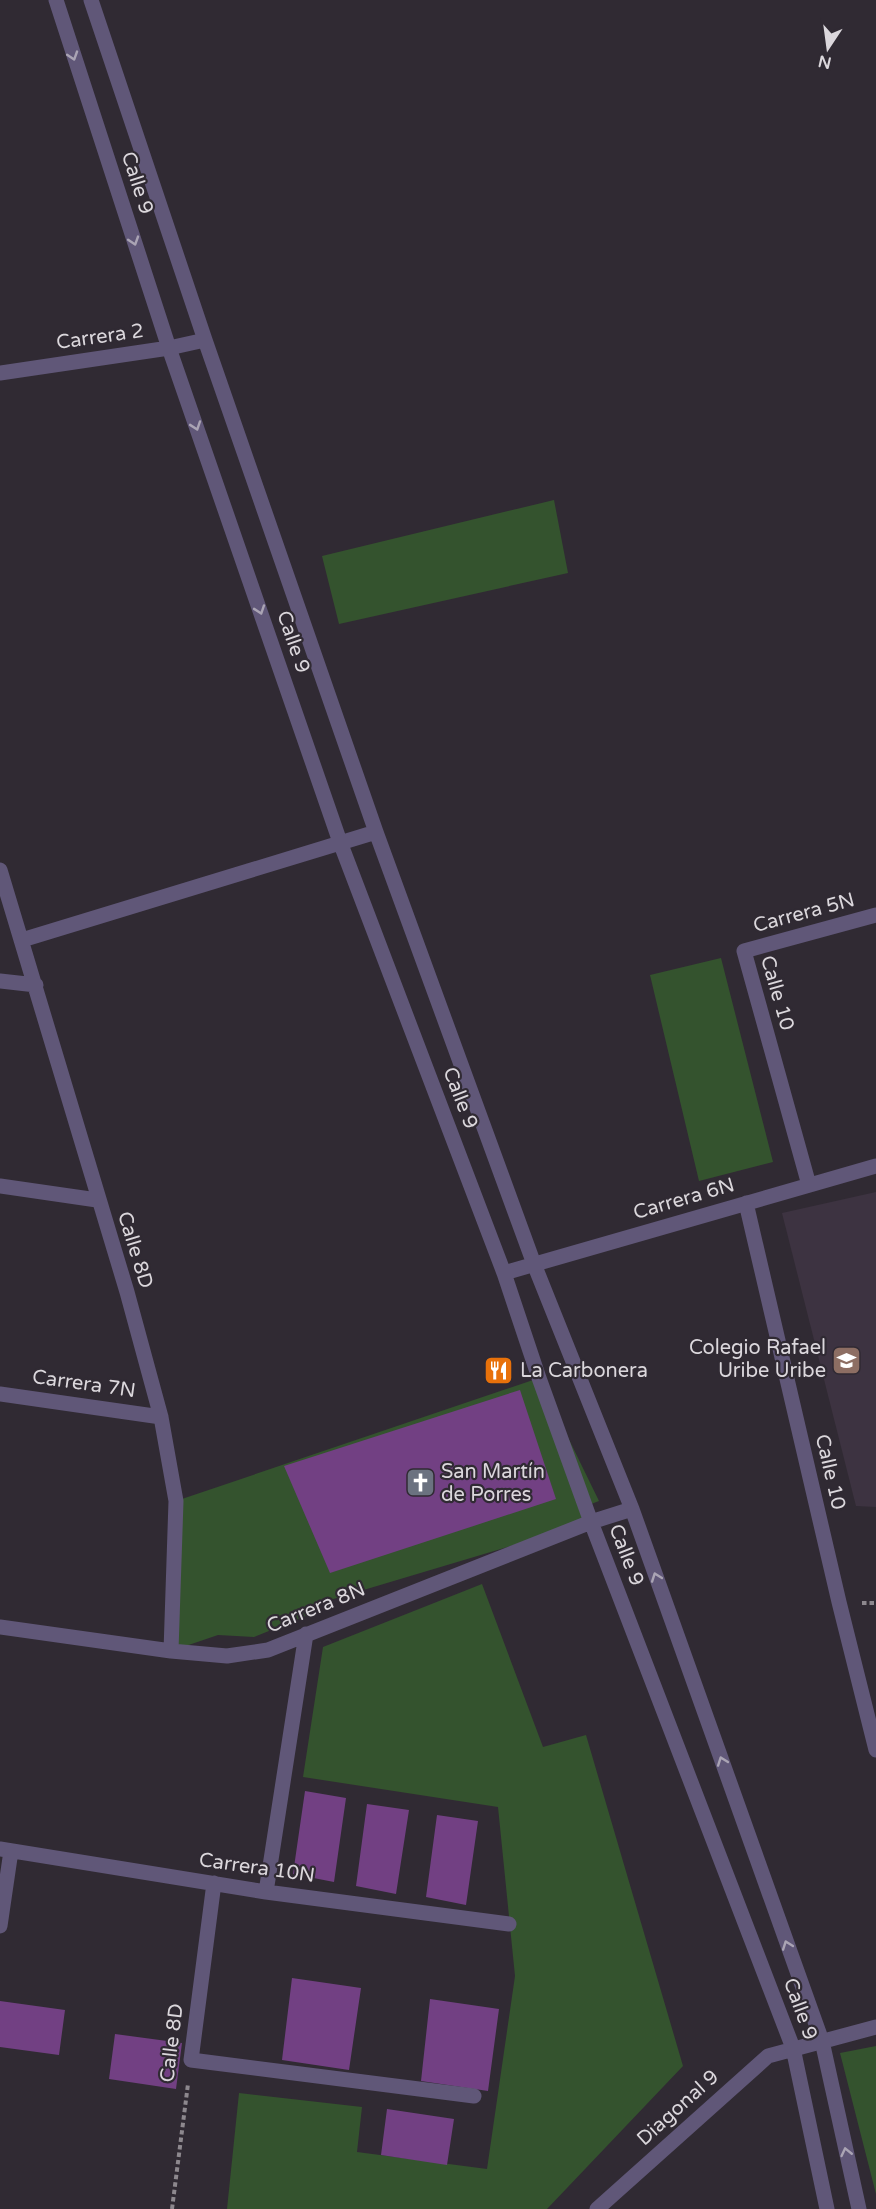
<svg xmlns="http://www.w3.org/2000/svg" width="876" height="2209" viewBox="0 0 876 2209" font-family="'Varela Round',sans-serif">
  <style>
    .built { fill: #3d3341 }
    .green { fill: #34532e }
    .building { fill: #724083 }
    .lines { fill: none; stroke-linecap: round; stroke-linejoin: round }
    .path { stroke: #8d888e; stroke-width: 4; stroke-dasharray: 4.5 3; stroke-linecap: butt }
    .minor { stroke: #605778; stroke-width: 15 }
    .oneway { stroke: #aaa4b4 }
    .labels { text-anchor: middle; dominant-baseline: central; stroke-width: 4.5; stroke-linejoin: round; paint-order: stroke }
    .street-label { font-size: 20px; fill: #dbd7dc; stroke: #302a33 }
    .poi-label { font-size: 20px; fill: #dbd7dc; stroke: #302a33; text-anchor: start }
  </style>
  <rect width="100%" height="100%" fill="#302a33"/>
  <path class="built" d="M876,1192V1507L856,1506L782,1213Z"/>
  <path class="green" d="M554,500L568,573L339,624L322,556Z
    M721,958L773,1162L699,1181L650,975Z
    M539,1378L599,1501L586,1506L591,1522L320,1603L321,1610L254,1637L218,1635L171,1651L176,1501Z
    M482,1584L543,1747L586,1735L683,2066L547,2209H227L239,2093L362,2107L357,2152L487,2169L515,1976L498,1807L303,1777L323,1647Z
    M876,2046V2194L840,2053Z"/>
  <path class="building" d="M520,1390L556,1499L330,1573L284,1466Z
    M305,1791L346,1798L334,1882L293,1874Z
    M367,1804L409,1810L396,1894L356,1886Z
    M437,1815L478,1821L466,1905L426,1897Z
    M292,1978L361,1988L349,2070L282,2060Z
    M430,1999L499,2009L488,2091L421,2081Z
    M0,2001L65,2010L59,2055L0,2047Z
    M115,2034L182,2043L176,2089L109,2079Z
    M387,2109L454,2119L447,2165L381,2155Z"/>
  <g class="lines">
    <path class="path" d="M862,1603H876
      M172,2209L188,2084"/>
    <path class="minor" d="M56,0L169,348L340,842L504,1273L539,1378L591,1522L793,2048L827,2209
      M91,0L205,340L376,832L534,1264L632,1509L822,2041L859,2209
      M0,373L169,348L205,340
      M0,870L127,1292L161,1417L176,1501L171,1651
      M22,940L376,832
      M0,981L36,985
      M809,1185L744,951L876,915
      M0,1186L97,1200
      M746,1203L839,1602L876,1750
      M504,1273L876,1166
      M0,1394L161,1417
      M0,1627L171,1651L227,1656L268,1650L591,1522L632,1509
      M0,1849L266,1892L509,1924
      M214,1883L191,2060L474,2096
      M266,1892L306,1634
      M0,1926L11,1851
      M597,2209L768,2056L876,2027"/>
  </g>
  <defs><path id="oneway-chevron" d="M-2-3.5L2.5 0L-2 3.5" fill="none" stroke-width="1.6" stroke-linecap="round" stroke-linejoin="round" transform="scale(1.5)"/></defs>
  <g class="oneway">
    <use href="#oneway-chevron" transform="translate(73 56) rotate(72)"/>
    <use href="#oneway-chevron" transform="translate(134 241) rotate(72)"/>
    <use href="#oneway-chevron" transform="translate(196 426) rotate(71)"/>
    <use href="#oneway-chevron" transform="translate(260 610) rotate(71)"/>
    <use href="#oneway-chevron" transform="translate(656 1577) rotate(-110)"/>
    <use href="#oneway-chevron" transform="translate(722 1761) rotate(-110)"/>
    <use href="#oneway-chevron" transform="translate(787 1945) rotate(-110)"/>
    <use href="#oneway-chevron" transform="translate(846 2152) rotate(-103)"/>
  </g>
  <defs>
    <symbol id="school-square" viewBox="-11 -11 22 22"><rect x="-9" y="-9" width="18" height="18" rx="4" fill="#8d6e63" stroke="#302a33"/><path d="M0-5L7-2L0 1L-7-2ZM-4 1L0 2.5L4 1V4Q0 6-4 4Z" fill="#fff"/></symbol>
    <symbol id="restaurant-square" viewBox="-11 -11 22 22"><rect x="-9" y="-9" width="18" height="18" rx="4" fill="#e8710a" stroke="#302a33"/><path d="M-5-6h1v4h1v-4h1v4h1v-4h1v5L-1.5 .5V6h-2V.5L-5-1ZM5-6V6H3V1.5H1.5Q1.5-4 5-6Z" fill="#fff"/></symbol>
    <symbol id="church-square" viewBox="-11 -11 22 22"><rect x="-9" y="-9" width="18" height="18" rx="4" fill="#6b7280" stroke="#302a33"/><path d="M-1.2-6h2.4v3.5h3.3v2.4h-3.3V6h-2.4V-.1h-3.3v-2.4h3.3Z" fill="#fff"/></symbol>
  </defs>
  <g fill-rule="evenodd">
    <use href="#school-square" x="830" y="1344" width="33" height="33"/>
    <use href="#restaurant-square" x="482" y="1354" width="33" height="33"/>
    <use href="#church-square" x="404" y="1466" width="33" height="33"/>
  </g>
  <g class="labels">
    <g class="street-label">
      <text transform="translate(137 183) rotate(72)">Calle 9</text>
      <text transform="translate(100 337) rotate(-8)">Carrera 2</text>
      <text transform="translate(293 642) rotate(71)">Calle 9</text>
      <text transform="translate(804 913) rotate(-15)">Carrera 5N</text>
      <text transform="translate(777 993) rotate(74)">Calle 10</text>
      <text transform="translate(460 1098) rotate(69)">Calle 9</text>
      <text transform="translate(684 1199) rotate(-16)">Carrera 6N</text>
      <text transform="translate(135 1250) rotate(73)">Calle 8D</text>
      <text transform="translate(84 1384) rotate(8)">Carrera 7N</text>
      <text transform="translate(830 1472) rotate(77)">Calle 10</text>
      <text transform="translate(626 1555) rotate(69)">Calle 9</text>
      <text transform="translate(316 1608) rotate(-22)">Carrera 8N</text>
      <text transform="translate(257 1868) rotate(8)">Carrera 10N</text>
      <text transform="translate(800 2009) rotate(70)">Calle 9</text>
      <text transform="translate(172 2043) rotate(-83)">Calle 8D</text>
      <text transform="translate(678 2108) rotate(-42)">Diagonal 9</text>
    </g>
    <g class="poi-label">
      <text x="826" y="1348" text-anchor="end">Colegio Rafael<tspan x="826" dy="23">Uribe Uribe</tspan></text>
      <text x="520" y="1371">La Carbonera</text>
      <text x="441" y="1472">San Martín<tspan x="441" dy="23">de Porres</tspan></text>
    </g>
  </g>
  <g transform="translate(828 48) rotate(193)" stroke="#302a33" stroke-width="4.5" paint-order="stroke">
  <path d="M0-4.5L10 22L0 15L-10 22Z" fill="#dbd7dc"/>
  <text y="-9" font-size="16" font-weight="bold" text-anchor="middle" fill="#dbd7dc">N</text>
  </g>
</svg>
